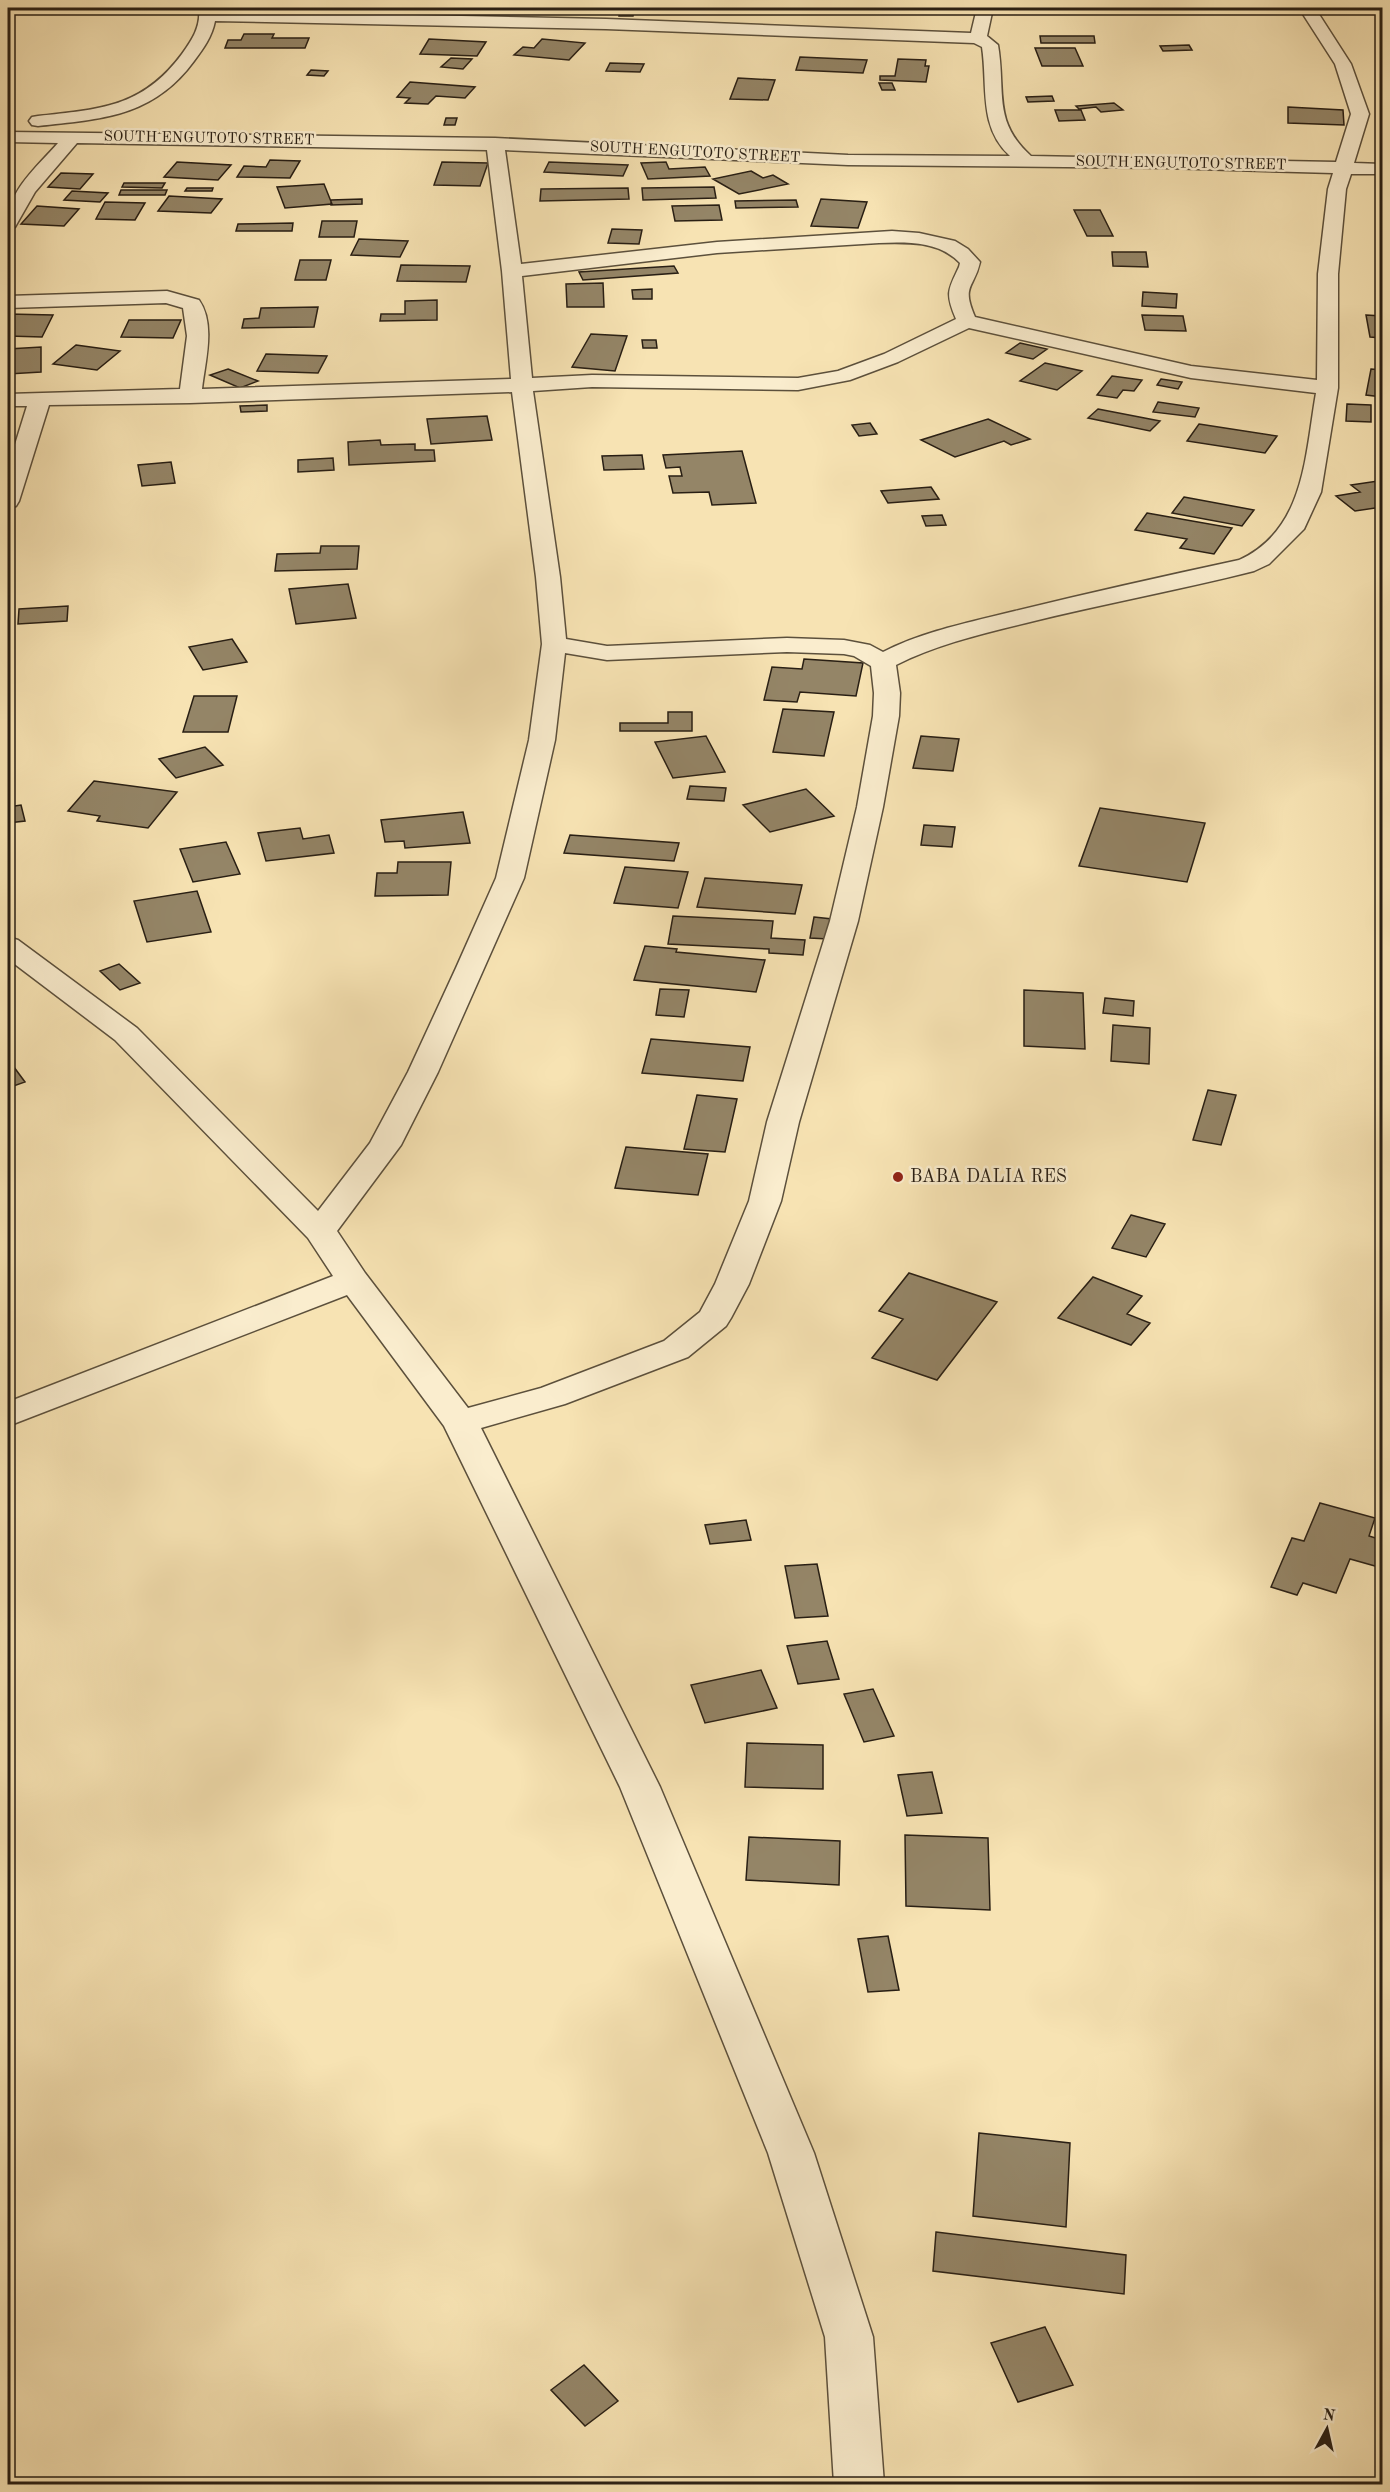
<svg xmlns="http://www.w3.org/2000/svg" width="1390" height="2492" viewBox="0 0 1390 2492" font-family="'Old Standard TT',serif">
  <style>
    .building { fill: #948567; stroke: #291f14; stroke-width: 1.5 }
    .lines { fill: none; stroke-linecap: round; stroke-linejoin: round }
    .minor-casing { stroke: #5c503c; stroke-width: 3 }
    .minor { fill: #faedce; fill-rule: evenodd }
    .poi-dot { fill: #8f2418; stroke: #faedce; stroke-width: 2 }
    .labels { text-anchor: middle; dominant-baseline: central; stroke-width: 5; stroke-linejoin: round; paint-order: stroke }
    .far-street-label { font-size: 15px; fill: #291f14; stroke: #faedce }
    .poi-label { font-size: 18px; fill: #291f14; stroke: #faedce; text-anchor: start }
  </style>
  <rect width="100%" height="100%" fill="#f7e3b3"/>
  <filter id="stains"><feTurbulence type="fractalNoise" baseFrequency=".00333" numOctaves="4"/><feColorMatrix values="0 0 0 0 .2 0 0 0 0 .09 0 0 0 0 .02 0 0 0 .5 -.17"/></filter>
  <radialGradient id="worn" r=".72"><stop offset=".6" stop-color="#630" stop-opacity="0"/><stop offset="1" stop-color="#630" stop-opacity=".3"/></radialGradient>
  <path class="building" d="M430,8H479L477,11Z
    M556,8H599V11H555Z
    M620,8H634L633,16H619Z
    M244,34H274L272,38H309L305,48H225L228,40H241Z
    M1040,36H1094L1095,43H1041Z
    M429,39L486,42L477,56L420,54Z
    M542,39L585,43L569,60L514,55L523,47L534,48Z
    M1189,45L1192,50L1163,51L1160,46Z
    M1035,48H1075L1083,66H1042Z
    M800,57L867,60L863,73L796,70Z
    M451,58L472,59L463,69L441,67Z
    M898,59L926,60L925,66H929L926,82L880,80V76H895Z
    M610,63L644,64L640,72L606,71Z
    M311,70L328,71L324,76L307,75Z
    M738,78L775,80L768,100L730,99Z
    M410,82L475,87L465,98L436,96L428,104L405,103L410,98L397,97Z
    M879,83H892L895,90H882Z
    M1052,96L1054,101L1028,102L1026,97Z
    M1114,103L1123,110L1101,112L1096,107L1079,109L1076,106Z
    M1288,107L1343,110L1344,125L1288,123Z
    M1055,110H1081L1085,120L1059,121Z
    M446,118H457L455,125H444Z
    M270,160L300,161L290,178L237,177L244,166L266,167Z
    M177,162L231,165L218,180L164,177Z
    M442,162L488,163L480,186L434,185Z
    M549,162L628,165L623,176L544,172Z
    M666,162L669,169L705,167L710,176L648,179L641,163Z
    M751,171L763,178L773,175L788,184L739,194L713,179Z
    M61,173L93,174L80,189L48,187Z
    M124,183H165L162,188L122,187Z
    M324,184L332,204L285,208L277,187Z
    M714,187L716,198L643,200L642,188Z
    M187,188H213L212,191H185Z
    M628,188L629,199L540,201L541,189Z
    M121,190H167L165,195H119Z
    M72,191L108,193L100,202L64,200Z
    M169,196L222,199L211,213L158,211Z
    M362,199V204L331,205V200Z
    M821,199L867,202L858,228L811,226Z
    M796,200L798,207L736,208L735,201Z
    M105,202L145,203L135,220L96,219Z
    M719,205L722,220L675,221L672,206Z
    M37,206L79,209L64,226L21,224Z
    M1074,210H1100L1113,236H1087Z
    M322,221H357L354,237H319Z
    M293,223L292,231H236L238,224Z
    M612,229L642,230L639,244L608,243Z
    M359,239L408,241L400,257L351,255Z
    M1112,252H1146L1148,267L1113,266Z
    M300,260H331L326,280H295Z
    M401,265L470,266L466,282L397,281Z
    M674,266L678,273L583,280L579,272Z
    M603,283L604,307H567L566,284Z
    M652,289V299H633L632,290Z
    M1143,292L1177,294L1176,308L1142,306Z
    M437,300V320L380,321L381,314H405V301Z
    M318,307L314,327L242,328L244,319L259,318L261,308Z
    M8,314L53,315L42,337L8,336Z
    M1142,315L1183,316L1186,331L1145,330Z
    M1366,315L1382,316V338L1370,337Z
    M129,320H181L173,338L121,337Z
    M591,334L627,336L615,371L572,367Z
    M642,340H656L657,348H643Z
    M1020,343L1047,349L1033,359L1006,353Z
    M76,345L120,351L97,370L53,364Z
    M41,347V372L8,374V349Z
    M266,354L327,356L318,373L257,371Z
    M1045,363L1082,371L1057,390L1020,381Z
    M228,369L258,381L240,388L210,375Z
    M1371,369L1382,370V397L1366,395Z
    M1112,376L1142,380L1134,391L1123,390L1117,398L1097,395Z
    M1161,379L1182,382L1178,389L1157,385Z
    M1158,402L1199,408L1195,417L1153,412Z
    M1347,404L1371,405V422L1346,421Z
    M267,405V411L241,412L240,406Z
    M1098,409L1160,421L1150,431L1088,418Z
    M487,416L492,440L431,444L427,419Z
    M988,419L1030,439L1011,445L1004,441L955,457L921,440Z
    M870,423L877,434L859,436L852,425Z
    M1199,424L1277,436L1265,453L1187,441Z
    M380,440L381,445L415,444V450H434L435,461L349,465L348,442Z
    M742,451L756,503L712,505L709,492L673,493L669,476H682L680,467L666,468L663,455Z
    M642,455L644,469L604,470L602,456Z
    M333,458L334,470L298,472V460Z
    M171,462L175,483L142,486L138,465Z
    M1378,481L1382,484V507L1355,511L1336,496L1360,492L1351,485Z
    M931,487L939,499L888,503L881,491Z
    M1184,497L1254,510L1242,526L1172,513Z
    M1147,513L1232,528L1214,554L1180,548L1187,539L1135,530Z
    M942,515L946,525L926,526L922,516Z
    M321,546H359L357,569L275,571L277,554L320,553Z
    M348,584L356,618L296,624L289,589Z
    M68,606L67,621L18,624L19,609Z
    M232,639L247,662L203,670L189,647Z
    M804,659L863,663L856,696L800,692L797,702L764,700L772,667L802,669Z
    M194,696H237L228,732H183Z
    M783,709L834,712L824,756L773,752Z
    M668,712H692V731H620V723H668Z
    M706,736L725,772L673,778L655,742Z
    M921,736L959,739L953,771L913,768Z
    M205,747L223,765L176,778L159,759Z
    M94,781L177,792L148,828L97,821L100,816L68,811Z
    M690,786L726,788L724,801L687,799Z
    M806,789L834,816L770,832L743,805Z
    M21,805L25,821L8,823V807Z
    M1100,808L1205,823L1187,882L1079,866Z
    M463,812L470,843L405,848L404,841L385,842L381,820Z
    M924,825L955,827L952,847L921,845Z
    M300,828L303,839L329,835L334,853L266,861L258,833Z
    M570,835L679,843L674,861L564,853Z
    M226,842L240,874L193,882L180,849Z
    M398,862H451L448,895L375,896L377,873H397Z
    M625,867L688,872L678,908L614,903Z
    M705,878L802,885L795,914L697,907Z
    M197,891L211,932L147,942L134,901Z
    M673,916L773,921L771,938L805,940L803,955L769,953V949L668,944Z
    M814,917L832,919L828,939L810,938Z
    M645,946L677,949L676,952L765,960L756,992L634,980Z
    M119,964L140,983L120,990L100,971Z
    M660,989L689,990L684,1017L656,1015Z
    M1024,990L1083,993L1085,1049L1024,1046Z
    M1105,998L1134,1001L1133,1016L1103,1013Z
    M1113,1025L1150,1028L1149,1064L1111,1061Z
    M651,1039L750,1047L743,1081L642,1073Z
    M8,1059L25,1082L8,1088Z
    M1208,1090L1236,1095L1221,1145L1193,1140Z
    M697,1095L737,1099L725,1152L684,1149Z
    M626,1147L708,1154L698,1195L615,1188Z
    M1131,1215L1165,1224L1146,1257L1112,1248Z
    M909,1273L997,1302L937,1380L872,1358L903,1319L879,1311Z
    M1093,1277L1142,1296L1127,1314L1150,1323L1131,1345L1058,1318Z
    M1320,1503L1375,1518L1369,1536L1382,1540V1568L1350,1559L1336,1593L1303,1583L1297,1595L1271,1587L1292,1538L1304,1541Z
    M746,1520L751,1540L710,1544L705,1525Z
    M817,1564L828,1616L795,1618L785,1566Z
    M827,1641L839,1679L798,1684L787,1646Z
    M761,1670L777,1708L705,1723L691,1685Z
    M873,1689L894,1736L864,1742L844,1694Z
    M747,1743L823,1745V1789L745,1787Z
    M932,1772L942,1813L907,1816L898,1775Z
    M905,1835L988,1838L990,1910L906,1906Z
    M749,1837L840,1841L839,1885L746,1880Z
    M888,1936L899,1990L868,1992L858,1939Z
    M979,2133L1070,2143L1066,2227L973,2216Z
    M936,2232L1126,2255L1124,2294L933,2271Z
    M1045,2327L1073,2385L1018,2402L991,2343Z
    M584,2365L618,2401L585,2426L551,2390Z"/>
  <g class="lines">
    <defs>
      <path id="minor" d="M199,8H215V11L606,19L971,33L977,8H993L987,36L998,45C1006,92 992,121 1031,156L1336,162L1351,114L1335,64L1299,8H1315L1351,64L1369,114L1354,163L1382,164V174H1351L1346,189L1338,274V388L1321,492L1304,529L1269,564L1254,571C1179,590 1102,604 1026,623C982,634 937,644 896,665L900,693L899,716L883,807L858,921L799,1122L781,1201L749,1284L731,1318L726,1326L688,1357L565,1404L481,1428L660,1787L814,2153L873,2337L884,2484H834L825,2337L768,2153L620,1787L444,1426L347,1295L8,1426V1402L333,1276L308,1238L115,1040L8,959V937L18,940L137,1028L318,1211L370,1143L408,1072L456,968L496,878L529,740L542,644L536,577L512,392L190,403L49,405L19,501L16,506L8,508V467L27,406H8V394L180,389L187,336L183,308L166,303L8,308V296L167,291L199,300C216,324 205,362 202,389L511,379L502,271L487,150L77,143L35,192L15,227L8,229C4,194 36,168 58,143L8,142V132L495,138L848,155L1010,156C978,127 988,86 982,47L974,43L606,29L215,21C212,37 203,49 194,61C153,117 102,119 38,126L32,125L29,121L32,117L38,116C100,109 142,108 182,54C192,40 201,27 199,8ZM505,150L848,165L1165,168L1333,173L1328,189L1318,274L1317,380L1191,366L975,317C961,285 974,289 980,262L968,249L955,241L919,233L892,231L717,242L521,264ZM879,243C907,242 939,241 960,263L959,267C948,290 945,293 956,319L884,354L838,371L798,378L592,375L532,378L522,276L717,253ZM969,328L1191,378L1316,393C1305,456 1305,530 1239,560C1164,576 1089,593 1015,611C971,622 924,631 883,652L870,645L844,640L787,638L607,646L566,639L560,577L533,391L592,387L798,390L850,380L898,362ZM787,652L844,654L854,656L871,666L874,693L873,716L857,807L830,921L767,1122L749,1201L715,1284L700,1312L664,1341L541,1388L468,1408L365,1273L337,1231L401,1145L438,1072L524,878L555,740L565,653L607,660Z"/>
    </defs>
    <use href="#minor" class="minor-casing"/>
    <use href="#minor" class="minor"/>
  </g>
  <circle class="poi-dot" cx="898" cy="1177" r="6"/>
  <g class="labels">
    <g class="far-street-label">
      <text transform="translate(209 139) rotate(1)">SOUTH ENGUTOTO STREET</text>
      <text transform="translate(695 153) rotate(3)">SOUTH ENGUTOTO STREET</text>
      <text transform="translate(1181 164) rotate(1)">SOUTH ENGUTOTO STREET</text>
    </g>
    <g class="poi-label">
      <text x="910" y="1177">BABA DALIA RES</text>
    </g>
  </g>
  <rect width="1390" height="2492" fill="none" stroke="#f7e3b3" stroke-width="30"/>
  <rect x="9" y="9" width="1372" height="2474" fill="none" stroke="#291f14" stroke-width="3"/>
  <rect x="15" y="15" width="1360" height="2462" fill="none" stroke="#291f14" stroke-width="1.5"/>
  <g transform="translate(1327 2429) rotate(8)" stroke="#faedce" stroke-width="4.5" paint-order="stroke">
  <path d="M0-4.5L10 22L0 15L-10 22Z" fill="#291f14"/>
  <text y="-9" font-size="16" font-weight="bold" text-anchor="middle" fill="#291f14">N</text>
  </g>
  <rect width="100%" height="100%" filter="url(#stains)"/>
  <rect width="100%" height="100%" fill="url(#worn)"/>
</svg>
